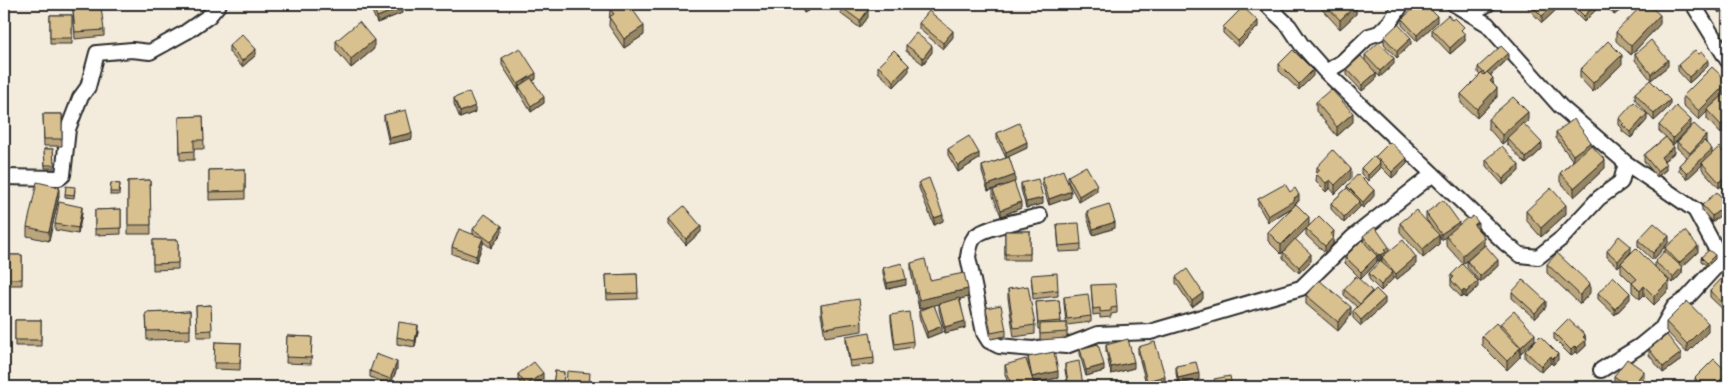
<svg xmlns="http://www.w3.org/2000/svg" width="1732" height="391" viewBox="0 0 1732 391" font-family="Pangolin,sans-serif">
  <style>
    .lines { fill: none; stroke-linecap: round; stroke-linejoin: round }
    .street-casing { stroke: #2b2b2b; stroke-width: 18 }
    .street { stroke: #fff; stroke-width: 14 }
    .wall { fill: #baa57b; stroke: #2b2b2b }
    .shaded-wall { fill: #978664; stroke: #2b2b2b }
    .building { fill: #d8c08f; stroke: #2b2b2b }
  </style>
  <rect width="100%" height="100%" fill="#f3ecdd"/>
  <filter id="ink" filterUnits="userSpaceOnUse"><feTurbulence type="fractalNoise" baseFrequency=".02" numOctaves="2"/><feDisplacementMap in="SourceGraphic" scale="10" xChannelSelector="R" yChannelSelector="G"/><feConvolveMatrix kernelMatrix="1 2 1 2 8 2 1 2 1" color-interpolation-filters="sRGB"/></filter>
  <g filter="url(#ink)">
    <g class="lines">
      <defs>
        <path id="street" d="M1266,4L1289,26L1301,44L1326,72L1505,243L1520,255L1538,257L1562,238L1599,198L1621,182L1626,163
          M1454,4L1487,24L1560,106L1626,163L1695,210L1722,260
          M1693,4L1728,61
          M1470,13L1488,4
          M1326,72L1342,62L1369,36L1379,33L1390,22L1402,4
          M4,177L59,178L63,175L68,129L80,98L88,87L97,53L132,50L150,52L186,32L209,16L219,4
          M1040,216C1027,219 981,228 974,238C970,243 969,250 968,257L984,333L989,341L999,346L1033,349L1053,345L1066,346L1098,334L1150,332L1301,288L1353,237L1433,174
          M1601,370L1640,346L1662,328L1674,307L1688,297L1722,260"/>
      </defs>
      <use href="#street" class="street-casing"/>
      <use href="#street" class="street"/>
    </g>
    <path class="wall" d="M371,4L402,13L377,23L371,9Z
      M799,4H820L804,13Z
      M1317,4H1355L1356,14L1340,29Z
      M1526,4H1558V8L1542,23L1526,6Z
      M1570,4H1602L1584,22L1570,8Z
      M1605,4H1629L1614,15Z
      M1701,4H1728L1719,13L1714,6L1707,11Z
      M841,7L868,17L860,28L841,14Z
      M610,9L644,35L624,48L609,26Z
      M73,10L104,30V36L75,39Z
      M50,15H72V44H50Z
      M1402,19L1437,22L1417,41L1402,25Z
      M919,23L953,37L943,49L919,29Z
      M1660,24L1631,55L1616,41V32Z
      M1223,27H1258L1238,47L1223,33Z
      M1432,29L1464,33L1465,41L1450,54L1432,35Z
      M1384,37L1411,44L1397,58L1384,44Z
      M336,41L374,49L351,68L336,50Z
      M906,45L932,52L923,64L906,51Z
      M229,46L256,55L242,67L229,52Z
      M1635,54L1668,66L1651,80L1635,60Z
      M1365,55L1394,64L1380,77L1376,73V79L1362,91L1347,75V69L1365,61Z
      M502,58L536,79L533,81L544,103L531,112L519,92V90H518L502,65Z
      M1508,59L1491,75L1497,97L1477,118L1461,103V94L1480,75L1478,73V67Z
      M1279,64L1313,76L1299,90L1279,71Z
      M1622,64L1593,92L1580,78V70Z
      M1678,65L1708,66L1689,83L1678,71Z
      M878,66L909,71L894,87L878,72Z
      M1728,91V128L1721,134L1707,119V112L1699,120L1683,105V96Z
      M1635,93L1670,106L1654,121L1635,99Z
      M454,98L475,112L460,118L454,104Z
      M1316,102L1353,122L1337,136L1316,111Z
      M43,114H62V146H44Z
      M384,115L412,139L389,144L384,121Z
      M203,116L204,149H194V160H180L179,117Z
      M1488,119L1528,121L1524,124L1542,149L1526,164L1507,144V140L1502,144L1488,128Z
      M1619,119L1647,120L1631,138L1622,131V128L1619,125Z
      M1659,125L1691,126L1673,145L1669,140L1674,153L1664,161L1666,170L1657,177L1644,161V155L1666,137L1659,131Z
      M1556,132L1591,145L1605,168L1574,197L1560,182V173L1573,161L1556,138Z
      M997,133L1027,148L1007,157L1015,182L988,191L982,172V166L1006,158L997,139Z
      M1706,141V142L1712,153L1728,157V180L1719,188L1702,169V165L1687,179L1679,171V165L1687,157L1677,148V142Z
      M44,149H53L54,168H45Z
      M948,149L979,159L958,172L948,155Z
      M1376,156L1407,164L1392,178L1380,166V169L1368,181L1361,174V168L1376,158Z
      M1486,160L1519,171L1503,185L1486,166Z
      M1317,167L1351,178L1335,194L1330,188L1326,192L1316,182Z
      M245,169V199L209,200V170Z
      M1068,176L1097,191L1079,202L1068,182Z
      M1042,178L1071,197L1049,205L1042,184Z
      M150,180L151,234H128V181Z
      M1728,181V203L1726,200V195L1723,193V187Z
      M919,182L943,221L934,225L919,188Z
      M111,183L120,184L119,195H110Z
      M1021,183L1043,204L1026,208L1021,189Z
      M1347,186L1374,196L1363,208L1360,205V207L1344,223L1331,209V203L1347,188Z
      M75,190L74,198L65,197V194Z
      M993,190L1021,208L1001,216L993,196Z
      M1290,192L1299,201L1295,203V240L1311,261L1299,273L1283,258V252L1281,254L1268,241V232L1292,208L1268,222L1258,205V199Z
      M59,196L49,241L27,236V227Z
      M1702,205L1727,210L1712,222L1702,211Z
      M121,209V234L95,235V210Z
      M1087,211L1115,228L1093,235L1087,217Z
      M1526,211L1566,214L1541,237L1526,220Z
      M82,213L78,234L55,230V224Z
      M1426,213L1459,225L1478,230L1484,246L1463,264L1446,245V237L1441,240L1439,236V244L1423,258L1400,232V223L1435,232L1426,219Z
      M669,219L701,232L686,245L669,225Z
      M1057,224L1081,244V251L1059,252Z
      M473,229L502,232L491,248L483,242V244L476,262L452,254V247L473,235Z
      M1306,229L1334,237L1333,238V244L1325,253L1306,235Z
      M1005,231H1030V260H1005Z
      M1363,236L1389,251L1416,264L1396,280L1393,276V279L1381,291L1369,279V273L1382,263V261L1381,262L1380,260L1378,261L1377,260V262L1361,279L1345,263V257L1364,242Z
      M153,240H178V269L153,270Z
      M1638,240L1669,242L1653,260L1638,246Z
      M1665,248L1698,252L1682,267V273L1673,283L1665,276L1669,290L1654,305L1644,295L1640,299L1632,292V283L1621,272V264L1618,267L1607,257V251L1631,252L1627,257L1655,267V262L1665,253Z
      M4,255H22V285H4Z
      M1701,257L1715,259L1707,266L1701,261Z
      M1467,261L1498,266L1480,282L1467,267Z
      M911,263L930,280L968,297L960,299L965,328L945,333L939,310V304L934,305L942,332L927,338L919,317V311L931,306L919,309L911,272Z
      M1547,264L1590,293L1580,304L1547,273Z
      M883,268L906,285L887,289L883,274Z
      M637,274L638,299L607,300L606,275Z
      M1031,275L1058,290V296L1033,299Z
      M1451,275L1478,287L1466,298L1464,296L1462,298L1451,286Z
      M1176,277L1203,299L1192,307L1176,283Z
      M1728,280V314L1710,297V291Z
      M1091,285L1117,307V313L1111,314V317L1100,318V314L1093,315Z
      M1008,289L1035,325V334L1014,337L1008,298Z
      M1344,289L1372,294L1385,304L1361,326L1353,318V311L1357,307L1344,295Z
      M1512,292L1546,307L1535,319L1512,298Z
      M1598,293L1630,299L1615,315L1598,299Z
      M1306,295L1351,315L1338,331L1306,304Z
      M1064,297L1091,316V322L1067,325V338L1040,340V329H1038L1036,302L1059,300L1061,323H1066L1064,303Z
      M211,305L212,337H197L196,306Z
      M821,305L862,322V331L825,337L821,314Z
      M986,308L1006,330V336L991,339L986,314Z
      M190,311V339L147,340L146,313Z
      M891,315L913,341V347L895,350L891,321Z
      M15,320H41V346H15Z
      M1666,322L1708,332L1687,353L1666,331Z
      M1500,324L1535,340L1520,353V357L1507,370L1482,345V336L1500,327Z
      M418,331L415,347L397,344V337Z
      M1554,333L1585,335L1586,346L1577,354L1575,352L1571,356L1554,339Z
      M287,336L312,337L311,364L286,363Z
      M846,336L874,358V364L850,367L846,342Z
      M1540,336L1558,360L1553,365L1551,363L1541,372L1525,358V351Z
      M215,342L241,343L240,370L214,369Z
      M1106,345L1134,368L1111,374L1106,351Z
      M1138,347L1165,382L1147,387L1138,353Z
      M1080,349L1104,371L1086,376L1080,355Z
      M1649,349L1681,360L1663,373L1649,355Z
      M1028,357L1058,378L1033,383L1035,387H1009L1005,374V365L1029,370L1028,364Z
      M1065,364L1083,385V387H1068L1065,370Z
      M1176,366L1199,380L1178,384L1176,373Z
      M397,369L390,385L370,377V371Z
      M555,371L564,372L563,387H553Z
      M518,374L543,380L532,387H523L518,380Z
      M1614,376L1644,377L1637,387H1621L1614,383Z
      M1695,378L1728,379V387L1727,386V381L1720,387H1697L1695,384Z"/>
    <path class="shaded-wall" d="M809,4H820L804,13V7Z
      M1556,4H1558V8L1542,23V16Z
      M1596,4H1602L1584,22V16Z
      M1621,4H1629L1614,15V9Z
      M1707,4H1714V6L1707,11Z
      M1719,4H1728V7L1719,13Z
      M1356,5V14L1340,29V20Z
      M402,7V13L377,23V17Z
      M868,10V17L860,28V21Z
      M1660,15V24L1631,55V46Z
      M1437,16V22L1417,41V35Z
      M1258,21V27L1238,47V41Z
      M644,26V35L624,48V39Z
      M953,31V37L943,49V43Z
      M1465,34V41L1450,54V48Z
      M1411,38V44L1397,58V51Z
      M374,40V49L351,68V59Z
      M932,46V52L923,64V58Z
      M256,49V55L242,67V61Z
      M1508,53V59L1485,80V74Z
      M1622,55V64L1593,92V83Z
      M1394,58V64L1380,77V71Z
      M1668,60V66L1651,80V74Z
      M1708,60V66L1689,83V77Z
      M909,65V71L894,87V81Z
      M1313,70V76L1299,90V84Z
      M536,73V79L520,89L519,86V90H518V84Z
      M1376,73V79L1362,91V85Z
      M1493,78V86L1490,81Z
      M1728,82V91L1707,110V112L1699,120V111Z
      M1497,88V97L1477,118V109Z
      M544,97V103L531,112V106Z
      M1670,100V106L1654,121V114Z
      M475,106V112L460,118V112Z
      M1528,112V121L1508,139L1507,138V140L1502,144V135Z
      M1353,113V122L1337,136V127Z
      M1647,114V120L1631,138V132Z
      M1728,119V128L1721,134V125Z
      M1691,120V126L1673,145V138Z
      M412,133V139L389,144V138Z
      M1706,135V141L1690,159V153Z
      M1027,142V148L1006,158V152Z
      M1591,142V148L1573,161V155Z
      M1542,143V149L1526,164V158Z
      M1674,147V153L1661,163V157Z
      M1712,149V155L1702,163V165L1687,179V173Z
      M979,153V159L958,172V166Z
      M1407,158V164L1392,178V172Z
      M1605,160V168L1574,197V188Z
      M1380,163V169L1368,181V175Z
      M1666,164V170L1657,177V171Z
      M1519,165V171L1503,185V179Z
      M1351,169V178L1335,194V185Z
      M1728,174V180L1719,188V182Z
      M1015,175V182L988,191V185Z
      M1330,180V188L1326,192V183Z
      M1097,185V191L1079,202V196Z
      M59,187V196L49,241V232Z
      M1374,190V196L1363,208V202Z
      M1071,191V197L1049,205V199Z
      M1299,195V201L1295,203V206L1268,222V216Z
      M1043,198V204L1026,208V202Z
      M1360,201V207L1344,223V217Z
      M1021,202V208L1001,216V210Z
      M1727,204V210L1712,222V216Z
      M1566,205V214L1541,237V228Z
      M82,207V213L78,234V228Z
      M943,215V221L934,225V218Z
      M1309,217V226L1281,254V245Z
      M1115,222V228L1093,235V229Z
      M1459,222V228L1441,240V234Z
      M1478,222V231L1474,225Z
      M502,226V232L491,248V242Z
      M701,226V232L686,245V239Z
      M1334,231L1333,244L1325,253V246L1330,235Z
      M1439,235V244L1423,258V249Z
      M1669,236V242L1653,260V253Z
      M1484,237V246L1463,264V255Z
      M483,238V244L476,262V256Z
      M1631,246V252L1618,267V261Z
      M1698,246V252L1682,267V273L1673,283V277L1679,269V263Z
      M1389,247V253L1382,257V261L1381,262V255L1384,250Z
      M1311,254V261L1299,273V267Z
      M1380,254V260L1378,261V255Z
      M1715,255V259L1707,266V263Z
      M1377,256V262L1361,279V272Z
      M1416,257V264L1396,280V274Z
      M1498,260V266L1480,282V276Z
      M1393,272V279L1381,291V285Z
      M906,279V285L887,289V283Z
      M1478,281V287L1466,298V292Z
      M1669,281V290L1654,305V296Z
      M1590,284V293L1580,304V295Z
      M1644,286V295L1640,299V291Z
      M968,289V297L919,309V300Z
      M1464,290V296L1462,298V292Z
      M1372,291V297L1360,310V304Z
      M1203,293V299L1192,307V301Z
      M1630,293V299L1615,315V309Z
      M1385,298V304L1361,326V320Z
      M1546,301V307L1535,319V313Z
      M1351,307V315L1338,331V322Z
      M965,321V328L945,333V327Z
      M1708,323V332L1687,353V344Z
      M418,325V331L415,347V341Z
      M942,326V332L927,338V332Z
      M1535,334V340L1521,353V347Z
      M1585,335L1586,346L1577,354V348L1583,337Z
      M1575,346V352L1571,356V350Z
      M1520,348V357L1507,370V361Z
      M1681,353V360L1663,373V367Z
      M1558,354V360L1553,365V359Z
      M1551,356V363L1541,372V366Z
      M397,362V369L390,385V379Z
      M1134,362V368L1111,374V367Z
      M1104,365V371L1086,376V370Z
      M1058,371V378L1032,383V377Z
      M1644,371V377L1637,387H1632Z
      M543,373V380L532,387H526V385Z
      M1199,373V380L1178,384V378Z
      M1728,373V379L1720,387H1713Z
      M1165,376V382L1147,387V381Z"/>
    <path class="building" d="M372,4H401L402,7L377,17Z
      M619,4H625L626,6L629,4L644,26L624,39L609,17L614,14L610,9Z
      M803,4H809L804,7Z
      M844,4H860L868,10L860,21L841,7Z
      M1325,4H1355L1356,5L1340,20Z
      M1418,4H1425L1437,16L1417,35L1402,19Z
      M1530,4H1556L1542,16Z
      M1572,4H1596L1584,16Z
      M1610,4H1621L1614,9Z
      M1643,4H1648L1660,15L1631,46L1616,32Z
      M101,7L104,30L75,32L73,10Z
      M1243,7L1258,21L1238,41L1223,27Z
      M929,11L953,31L943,43L919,23Z
      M50,15H72V38H50Z
      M1448,15L1452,20L1455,18L1464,27L1461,30L1465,34L1450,48L1432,29Z
      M359,22L374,40L351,59L336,41Z
      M1398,24L1411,38L1397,51L1384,37Z
      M916,33L932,46L923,58L906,45Z
      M242,34L256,49L242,61L229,46Z
      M1651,40L1668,60L1651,74L1635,54Z
      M1608,41L1622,55L1593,83L1580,70Z
      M1379,42L1394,58L1380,71L1365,55Z
      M1501,46L1508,53L1485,74L1478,67Z
      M520,48L536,73L518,84L502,58Z
      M894,50L909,65L894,81L878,66Z
      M1293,50L1313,70L1299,84L1279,64Z
      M1695,50L1699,54L1702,52L1708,60L1689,77L1678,65Z
      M1361,56L1376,73L1362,85L1347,69Z
      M1712,67L1728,82L1699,111L1683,96Z
      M1487,72L1493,78L1490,81L1497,88L1477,109L1461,94L1482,73L1484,75Z
      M531,78L544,97L531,106L519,86Z
      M1650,80L1670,100L1654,114L1635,93Z
      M1331,89L1353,113L1337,127L1316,102Z
      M1728,91V119L1721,125L1707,110Z
      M469,92L475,106L460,112L454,98Z
      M1513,97L1528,112L1502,135L1488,119Z
      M1634,102L1647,114L1631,132L1622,125L1624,123L1619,119Z
      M1676,106L1691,120L1673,138L1659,125Z
      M406,110L412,133L389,138L384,115Z
      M43,114H62V139H44Z
      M203,116L204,140H194V151L180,152L179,117Z
      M1574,119L1591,142L1573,155L1556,132Z
      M1019,123L1027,142L1006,152L997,133Z
      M1523,123L1542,143L1526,158L1507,138Z
      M1694,124L1706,135L1690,153L1677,142Z
      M969,136L979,153L958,166L948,149Z
      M1666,137L1674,147L1661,157L1666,164L1657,171L1644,155Z
      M1704,141L1712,149L1687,173L1679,165Z
      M1390,142L1407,158L1392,172L1376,156Z
      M1591,145L1605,160L1574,188L1560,173Z
      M1502,146L1519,165L1503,179L1486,160Z
      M1719,147L1728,157V174L1719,182L1702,163Z
      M44,149H53L54,165H45Z
      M1333,150L1351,169L1335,185L1330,180L1326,183L1316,174L1320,170L1317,167Z
      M1373,156L1380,163L1368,175L1361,168Z
      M1009,157L1015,175L988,185L982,166Z
      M1086,166L1097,185L1079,196L1068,176Z
      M245,169V191L209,192V170Z
      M1063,170L1071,191L1049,199L1042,178Z
      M1358,174L1374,190L1363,202L1347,186Z
      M929,178L943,215L934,218L919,182Z
      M1038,179L1043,198L1026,202L1021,183Z
      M150,180L151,225H128V181Z
      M1728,181V192L1723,187Z
      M37,182L59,187L49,232L27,227Z
      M1014,182L1021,202L1001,210L993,190Z
      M111,183L120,184L119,192H110Z
      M1285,184L1290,192L1295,188L1299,195L1294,198L1295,200L1268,216L1258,199Z
      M66,186L75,187L74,195L65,194Z
      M1347,188L1360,201L1344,217L1331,203Z
      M1551,188L1566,205L1541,228L1526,211Z
      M1717,192L1727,204L1712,216L1702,205Z
      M1443,200L1459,222L1441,234L1426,213Z
      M59,202L82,207L78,228L55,224Z
      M1109,204L1115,222L1093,229L1087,211Z
      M1296,204L1309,217L1281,245L1268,232Z
      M684,206L701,226L686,239L669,219Z
      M121,209V228L95,229V210Z
      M1416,210L1439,235L1423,249L1400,223Z
      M485,214L502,226L491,242L473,229Z
      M1319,216L1334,231L1330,235L1333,238L1325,246L1306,229Z
      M1473,216L1478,222L1474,225L1484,237L1463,255L1446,236L1467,218L1469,219Z
      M1079,223L1081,244L1059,246L1057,224Z
      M1654,223L1669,236L1653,253L1638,240Z
      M1375,227L1389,247L1384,250L1386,252L1381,255L1380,254L1378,255L1363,236Z
      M459,229L483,238L476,256L452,247Z
      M1005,231H1030V254H1005Z
      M1685,231L1698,246L1679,263L1665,248Z
      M1619,236L1631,246L1618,261L1607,251Z
      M1295,239L1311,254L1299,267L1283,252Z
      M153,240H178V263L153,264Z
      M1362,240L1377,256L1361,272L1345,257Z
      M1403,240L1416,257L1396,274L1382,257Z
      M1485,245L1498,260L1480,276L1467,261Z
      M1636,248L1669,281L1654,296L1644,286L1640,291L1632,283L1637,279L1621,263Z
      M1709,250L1715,255L1707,263L1701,257Z
      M1664,251L1682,267L1673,277L1655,262Z
      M1557,253L1590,284L1580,295L1547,264Z
      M4,255H22V279H4Z
      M925,259L930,280L964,273L968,289L919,300L911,263Z
      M1380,261L1393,272L1381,285L1369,273Z
      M902,263L906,279L887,283L883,268Z
      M1462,264L1478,281L1466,292L1464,290L1462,292L1451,280L1454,277L1451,275Z
      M1187,269L1203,293L1192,301L1176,277Z
      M1057,273L1058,290L1033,293L1031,275Z
      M637,274L638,293L607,294L606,275Z
      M1356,276L1372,291L1360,304L1344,289Z
      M1613,276L1630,293L1615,309L1598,293Z
      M1724,276L1728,280V308L1710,291Z
      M1319,280L1351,307L1338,322L1306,295Z
      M1523,280L1546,301L1535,313L1512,292Z
      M1115,284L1117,307L1111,308V311L1100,312V308L1093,309L1091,285Z
      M1028,286L1035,325L1014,328L1008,289Z
      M1376,289L1385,298L1361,320L1353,311Z
      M1088,294L1091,316L1067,319L1064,297Z
      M959,298L965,321L945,327L939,304Z
      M859,299L862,322L825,328L821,305Z
      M1059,300L1061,321L1038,323L1036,302Z
      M1687,301L1708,323L1687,344L1666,322Z
      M211,305L212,330L197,331L196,306Z
      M934,305L942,326L927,332L919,311Z
      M1001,305L1006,330L991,333L986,308Z
      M190,311V330L147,331L146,313Z
      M1514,311L1535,334L1521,347L1500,324Z
      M909,312L913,341L895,344L891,315Z
      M1568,319L1585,335L1583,337L1586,340L1577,348L1575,346L1571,350L1554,333Z
      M15,320H41V340H15Z
      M399,322L418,325L415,341L397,337Z
      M1067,323V332L1040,334V324Z
      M1496,323L1520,348L1507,361L1482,336Z
      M870,332L874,358L850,361L846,336Z
      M1667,335L1681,353L1663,367L1649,349Z
      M287,336L312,337L311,358L286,357Z
      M1540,336L1558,354L1553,359L1551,356L1541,366L1525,351Z
      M1128,339L1134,362L1111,367L1106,345Z
      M215,342L241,343L240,363H214Z
      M1155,342L1165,376L1147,381L1138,347Z
      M1098,344L1104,365L1086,370L1080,349Z
      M1054,352L1058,371L1032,377L1028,357Z
      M376,354L397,362L390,379L370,371Z
      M1026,359L1035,387H1012L1005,365Z
      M1627,359L1644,371L1632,387H1629L1614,376Z
      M1714,359L1728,373L1713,387H1703L1695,378Z
      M1079,361L1083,385L1069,387L1065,364Z
      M534,362L543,373L526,385L518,374Z
      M1196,362L1199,373L1178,378L1176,366Z
      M555,371L564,372L563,386L553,385Z
      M567,371L590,373L589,387H566Z
      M1230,376L1232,387H1216L1214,379Z
      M1185,385V387H1175Z"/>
  </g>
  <rect width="1732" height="391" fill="none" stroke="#fff" stroke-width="20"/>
  <rect x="10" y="10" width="1712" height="371" fill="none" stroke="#2b2b2b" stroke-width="2" filter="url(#ink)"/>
</svg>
